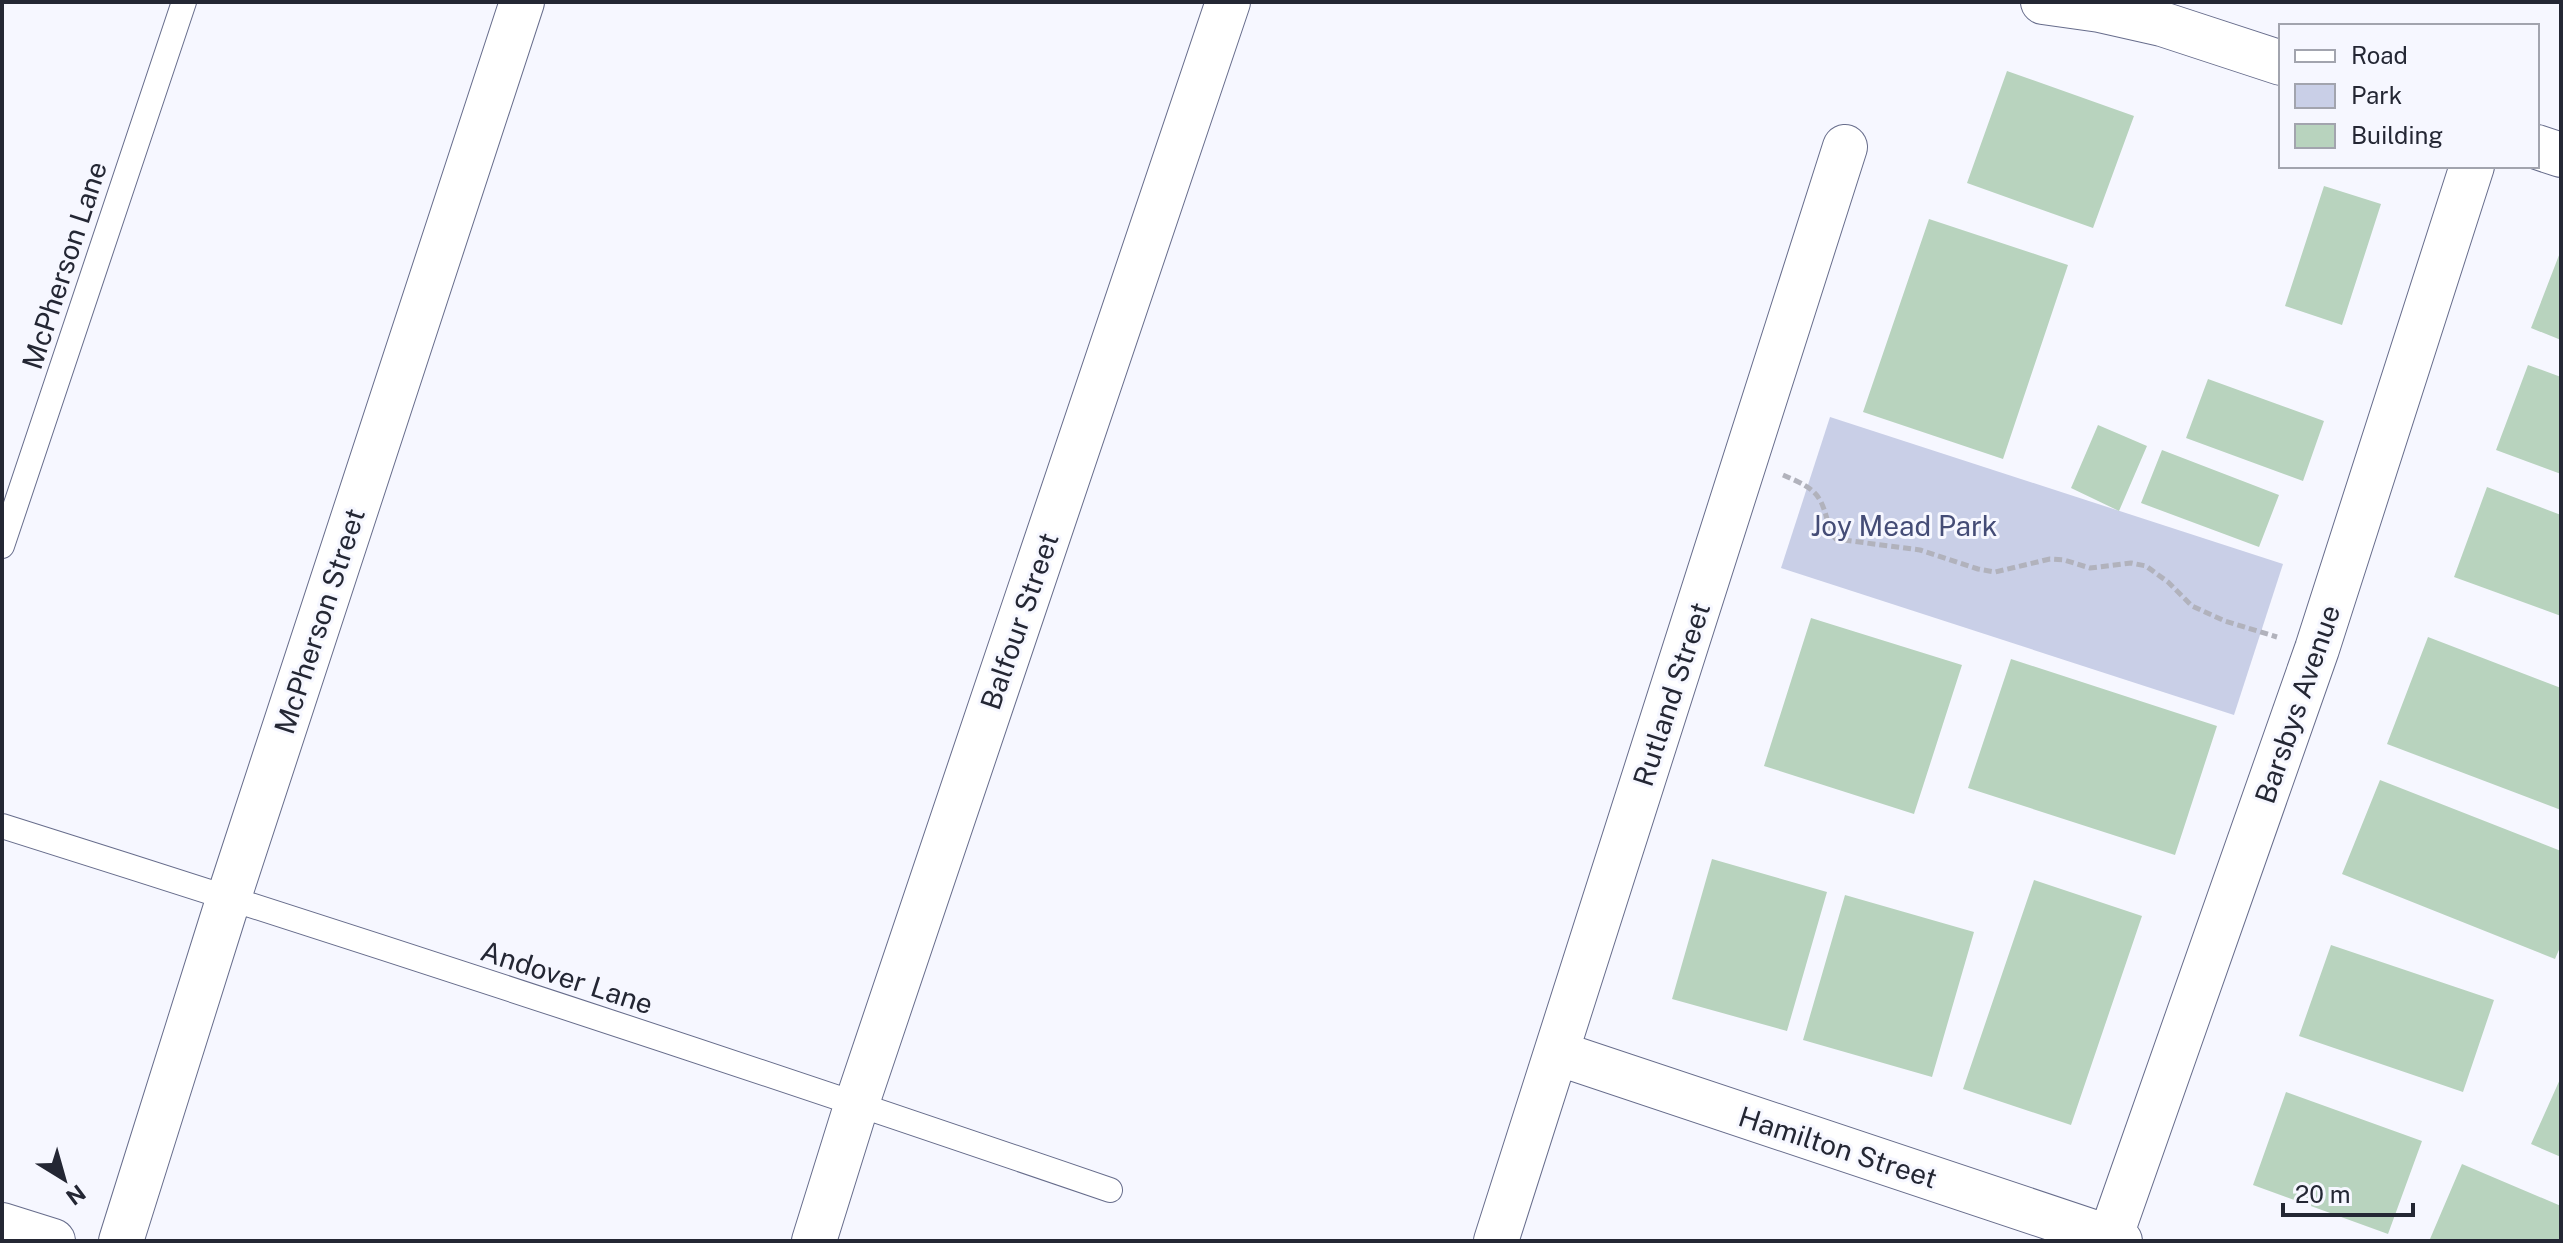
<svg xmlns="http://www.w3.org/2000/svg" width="2563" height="1243" viewBox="0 0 2563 1243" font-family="'Public Sans',sans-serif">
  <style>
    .green { fill: #c9cfe7 }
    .building { fill: #b8d3be }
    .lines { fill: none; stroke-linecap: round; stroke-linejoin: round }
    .lane-casing { stroke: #676d8c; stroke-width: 26 }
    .street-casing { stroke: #676d8c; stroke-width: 46 }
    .secondary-casing { stroke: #676d8c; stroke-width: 46 }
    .path { stroke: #b1b2bc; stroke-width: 5; stroke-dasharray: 8 4; stroke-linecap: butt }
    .lane { stroke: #fff; stroke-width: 24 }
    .street { stroke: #fff; stroke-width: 44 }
    .secondary { stroke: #fff; stroke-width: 44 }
    .labels { text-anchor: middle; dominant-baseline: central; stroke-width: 6; stroke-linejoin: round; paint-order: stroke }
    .street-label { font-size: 28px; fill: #242734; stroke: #f6f7ff }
    .park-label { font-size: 28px; fill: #444c76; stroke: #f6f7ff }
  </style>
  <rect width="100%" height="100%" fill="#f6f7ff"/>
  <path class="green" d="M1830,417L2283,564L2234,715L1781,568Z"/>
  <path class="building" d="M2007,71L2134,116L2093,228L1967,183Z
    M2324,186L2381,204L2342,325L2285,306Z
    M1929,219L2068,265L2003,459L1863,412Z
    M2561,250V340L2531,328Z
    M2528,365L2561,377V474L2496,450Z
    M2208,379L2324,421L2303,481L2186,438Z
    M2098,425L2147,446L2119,511L2071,488Z
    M2162,450L2279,495L2259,547L2141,503Z
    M2487,487L2561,515V616L2454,577Z
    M1811,618L1962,665L1914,814L1764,766Z
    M2428,637L2561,688V810L2387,744Z
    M2011,659L2217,726L2175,855L1968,788Z
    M2380,780L2561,851V945L2555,959L2342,874Z
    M1712,859L1827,892L1787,1031L1672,999Z
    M2034,880L2142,916L2071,1125L1963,1089Z
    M1845,895L1974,932L1932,1077L1803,1040Z
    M2331,945L2494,1000L2463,1092L2299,1036Z
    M2561,1077V1157L2531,1144Z
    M2286,1092L2422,1141L2388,1234L2253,1185Z
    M2462,1164L2561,1206V1241H2435L2430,1239Z"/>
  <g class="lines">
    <defs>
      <path id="lane" d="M2,546L184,2
        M2,826C373,943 742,1064 1110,1190"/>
      <path id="street" d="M1557,1053L2120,1241
        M2,1225L53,1241
        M2110,1238L2317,649L2472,166
        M121,1241L229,897L522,2
        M814,1241L857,1103L1228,2
        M1496,1241L1845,147"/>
      <path id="secondary" d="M2043,2L2100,10L2162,24L2281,63
        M2537,147L2561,155"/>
    </defs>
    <use href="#lane" class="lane-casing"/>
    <use href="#street" class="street-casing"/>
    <use href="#secondary" class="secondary-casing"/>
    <path class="path" d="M1783,475C1821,491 1821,496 1831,534L1836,539L1920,550L1978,569L1995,572L2050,559L2064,560L2090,568L2131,563L2146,566L2168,582L2192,606L2225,621L2277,637"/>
    <use href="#lane" class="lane"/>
    <use href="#street" class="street"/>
    <use href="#secondary" class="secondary"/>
  </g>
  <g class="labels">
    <g class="street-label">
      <text transform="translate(64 265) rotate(-72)">McPherson Lane</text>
      <text transform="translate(319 621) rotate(-72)">McPherson Street</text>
      <text transform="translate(1019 621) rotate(-71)">Balfour Street</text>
      <text transform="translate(1671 694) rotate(-72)">Rutland Street</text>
      <text transform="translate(2297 704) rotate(-71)">Barsbys Avenue</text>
      <text transform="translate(567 977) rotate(18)">Andover Lane</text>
      <text transform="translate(1838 1147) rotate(18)">Hamilton Street</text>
    </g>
    <g class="park-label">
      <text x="1904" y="525">Joy Mead Park</text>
    </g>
  </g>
  <rect width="2563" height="1243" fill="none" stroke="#242734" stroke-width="8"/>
  <rect x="2279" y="24" width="260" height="144" fill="#f6f7ff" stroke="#a2a4ae" stroke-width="2"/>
  <rect x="2295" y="50" width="40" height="12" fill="#ffffff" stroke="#a2a4ae" stroke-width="2"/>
  <text x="2351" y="64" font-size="24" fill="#242734">Road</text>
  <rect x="2295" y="84" width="40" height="24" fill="#c9cfe7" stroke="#a2a4ae" stroke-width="2"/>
  <text x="2351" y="104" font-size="24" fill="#242734">Park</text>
  <rect x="2295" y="124" width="40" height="24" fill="#b8d3be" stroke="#a2a4ae" stroke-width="2"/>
  <text x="2351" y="144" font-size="24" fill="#242734">Building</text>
  <g transform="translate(64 1179) rotate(143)" stroke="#f6f7ff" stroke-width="6" paint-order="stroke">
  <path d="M0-6L14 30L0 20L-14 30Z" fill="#242734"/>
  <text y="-12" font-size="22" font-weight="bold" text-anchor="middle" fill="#242734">N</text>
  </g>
  <path d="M2283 1203v12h130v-12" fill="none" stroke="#242734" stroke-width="4"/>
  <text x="2295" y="1203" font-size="24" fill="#242734" stroke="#f6f7ff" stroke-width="6" paint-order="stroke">20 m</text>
</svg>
